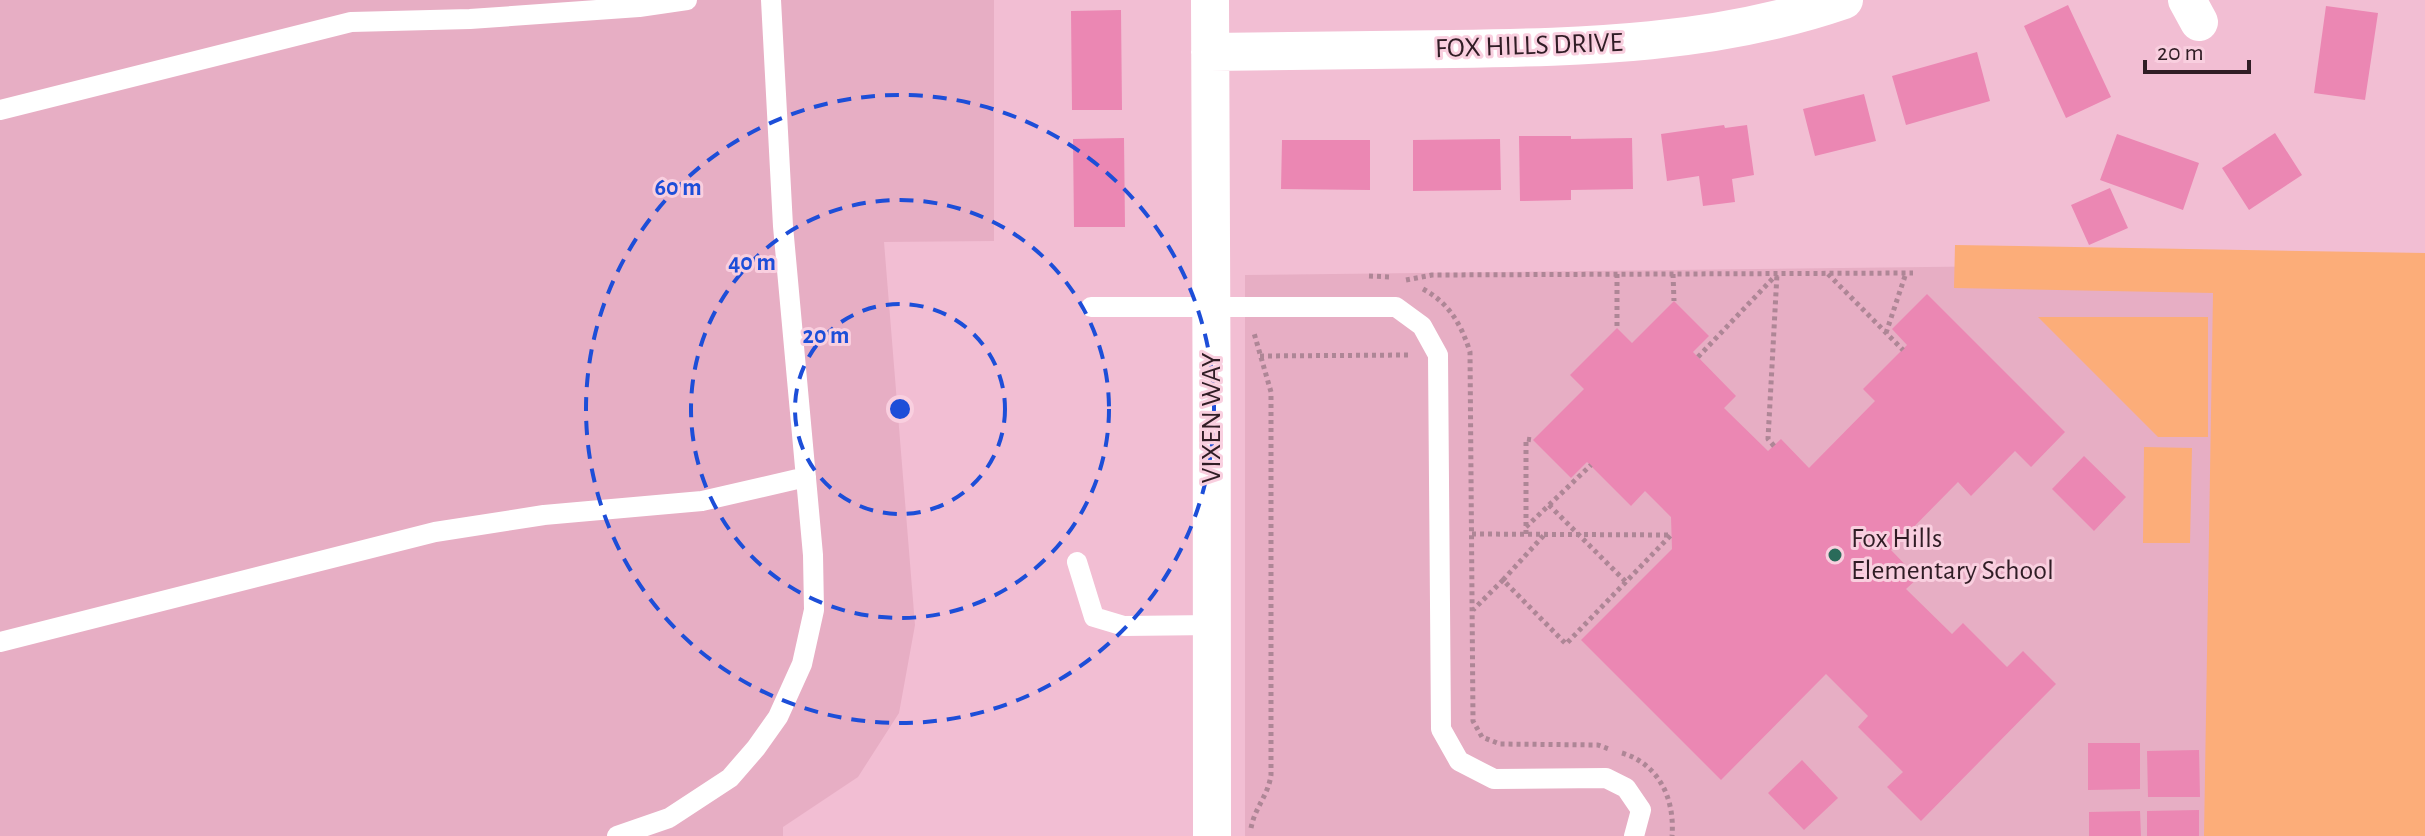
<svg xmlns="http://www.w3.org/2000/svg" width="2425" height="836" viewBox="0 0 2425 836" font-family="'Alegreya Sans',sans-serif">
  <style>
    .built { fill: #e7aec4 }
    .green { fill: #fcad79 }
    .building { fill: #eb87b3 }
    .lines { fill: none; stroke-linecap: round; stroke-linejoin: round }
    .path { stroke: #ae8696; stroke-width: 5; stroke-dasharray: 4 4; stroke-linecap: butt }
    .service { stroke: #fff; stroke-width: 20 }
    .minor { stroke: #fff; stroke-width: 38 }
    .ring { fill: none; stroke: #1d4ed8; stroke-width: 4; stroke-dasharray: 14 10 }
    .poi-dot { fill: #2a6b5a; stroke: #f9cfdf; stroke-width: 3 }
    .labels { text-anchor: middle; dominant-baseline: central; stroke-width: 6; stroke-linejoin: round; paint-order: stroke }
    .street-label { font-size: 28px; fill: #301d25; stroke: #f9cfdf }
    .poi-label { font-size: 28px; fill: #301d25; stroke: #f9cfdf; text-anchor: start }
    .centre { fill: #1d4ed8; stroke: #f9cfdf; stroke-width: 4 }
    .ring-label { font-size: 24px; text-anchor: middle; font-weight: bold; fill: #1d4ed8; stroke: #f9cfdf; stroke-width: 6; stroke-linejoin: round; paint-order: stroke }
  </style>
  <rect width="100%" height="100%" fill="#f2bed3"/>
  <path class="built" d="M0,0H994V241L884,242L915,625L899,713L858,777L783,827V836H0Z
    M2425,261V836H1245V275Z"/>
  <path class="green" d="M1955,245L2425,253V836H2204L2213,293L1954,288Z
    M2038,317H2208V437H2158Z
    M2144,447L2192,448L2190,543H2143Z"/>
  <path class="building" d="M2068,5L2111,97L2066,118L2024,26Z
    M2326,6L2378,13L2365,100L2314,93Z
    M1121,10L1122,110H1072L1071,11Z
    M1977,52L1990,101L1906,125L1892,76Z
    M1864,94L1876,141L1815,156L1803,109Z
    M1724,125L1725,128L1747,125L1754,175L1732,179L1735,202L1703,206L1699,176L1667,181L1661,134Z
    M2275,133L2302,175L2249,210L2222,168Z
    M2117,134L2199,163L2183,210L2100,180Z
    M1519,136H1571V139L1632,138L1633,189L1571,190V200L1520,201Z
    M1124,138L1125,227H1074L1073,139Z
    M1500,139L1501,190L1413,191V140Z
    M1282,140H1370V190L1281,189Z
    M2110,188L2128,228L2089,245L2071,205Z
    M1927,294L2065,432L2031,467L2015,451L1971,496L1958,482L1891,550L1918,578L1906,589L1952,634L1963,623L2007,667L2023,651L2056,684L1921,821L1887,787L1903,772L1858,727L1868,716L1826,674L1721,780L1581,640L1672,549L1671,517L1645,491L1631,506L1587,462L1571,478L1533,440L1584,389L1570,375L1617,328L1632,343L1674,301L1709,336L1693,352L1736,396L1724,408L1768,451L1781,439L1809,468L1875,401L1863,389L1907,345L1892,329Z
    M2084,456L2126,497L2094,531L2052,489Z
    M2088,743H2140V789L2088,790Z
    M2199,750L2200,797H2148L2147,751Z
    M1802,760L1838,798L1804,830L1768,793Z
    M2199,810V836H2147V811Z
    M2140,811L2141,836H2089V812Z"/>
  <g class="lines">
    <path class="path" d="M1617,274V328
      M1673,274L1674,301
      M1828,274L1903,350
      M1369,276L1391,277
      M1406,280L1432,275L1913,273
      M1423,289C1449,303 1461,324 1470,352L1473,721L1482,737L1500,744L1598,745L1609,749
      M1886,333L1906,273
      M1260,356L1409,355
      M1698,357L1777,274
      M1774,446L1768,439L1777,274
      M1549,505L1626,582
      M1526,527L1591,465
      M1472,534L1671,535L1566,644L1503,580L1473,610
      M1526,534V439L1533,440
      M1503,580L1545,534
      M1622,753C1659,764 1675,799 1672,836
      M1251,828C1255,807 1268,796 1271,775V392L1254,333"/>
    <path class="service" d="M0,110L351,22L470,19L639,7L687,0
      M1091,307H1396L1422,326L1438,355L1441,729L1459,761L1494,779L1606,778L1626,788L1641,810L1634,836
      M1077,562L1094,617L1124,626L1213,625
      M0,642L435,532L544,515L702,501L806,477
      M617,836L669,818L730,778L756,748L778,717L802,664L814,610L813,555L783,226L771,0"/>
    <path class="minor" d="M1210,0C1211,279 1213,557 1212,836
      M2187,0L2199,22
      M1210,52C1291,51 1372,50 1453,49C1587,47 1716,44 1844,0"/>
  </g>
  <g class="ring">
    <circle cx="900" cy="409" r="105"/>
    <circle cx="900" cy="409" r="209"/>
    <circle cx="900" cy="409" r="314"/>
  </g>
  <circle class="poi-dot" cx="1835" cy="555" r="8"/>
  <g class="labels">
    <g class="street-label">
      <text transform="translate(1529 46) rotate(-2)">FOX HILLS DRIVE</text>
      <text transform="translate(1212 418) rotate(-90)">VIXEN WAY</text>
    </g>
    <g class="poi-label">
      <text x="1851" y="539">Fox Hills<tspan x="1851" dy="32">Elementary School</tspan></text>
    </g>
  </g>
  <circle cx="900" cy="409" r="12" class="centre"/>
  <g class="ring-label">
    <text x="678" y="195">60 m</text>
    <text x="752" y="270">40 m</text>
    <text x="826" y="343">20 m</text>
  </g>
  <path d="M2145 60v12h104v-12" fill="none" stroke="#301d25" stroke-width="4"/>
  <text x="2157" y="60" font-size="24" fill="#301d25" stroke="#f9cfdf" stroke-width="6" paint-order="stroke">20 m</text>
</svg>
